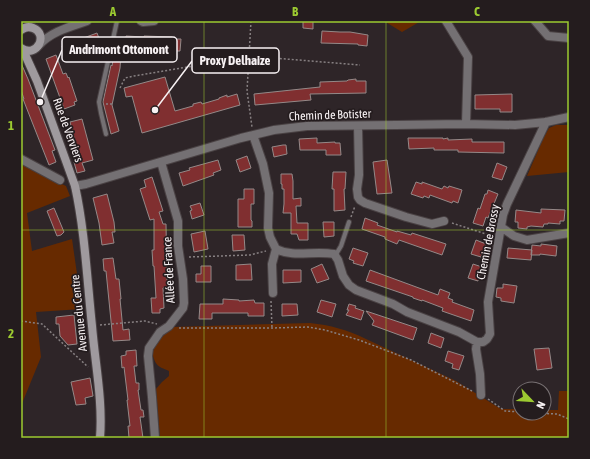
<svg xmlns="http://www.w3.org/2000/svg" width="590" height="459" viewBox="0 0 590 459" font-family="'Asap Condensed',sans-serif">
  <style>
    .green { fill: #672a00 }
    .building { fill: #802f30; stroke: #948988 }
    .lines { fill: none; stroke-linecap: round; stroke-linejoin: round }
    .lane-casing { stroke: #4a4244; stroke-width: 6 }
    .street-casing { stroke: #4a4244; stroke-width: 10 }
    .secondary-casing { stroke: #4a4244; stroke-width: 10 }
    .path { stroke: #878082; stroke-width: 1.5; stroke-dasharray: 2 2; stroke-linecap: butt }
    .lane { stroke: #747073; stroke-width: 4 }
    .street { stroke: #747073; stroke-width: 8 }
    .secondary { stroke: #9f9a9e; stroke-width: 8 }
    .grid { fill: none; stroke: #9cca31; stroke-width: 1; stroke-opacity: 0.55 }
    .labels { text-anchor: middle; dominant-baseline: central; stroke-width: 3.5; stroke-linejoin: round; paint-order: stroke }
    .street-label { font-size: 12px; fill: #f7f1f3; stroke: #241c1e }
    .leader { fill: none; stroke: #f7f1f3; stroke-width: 1.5 }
    .callout-dot { fill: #f7f1f3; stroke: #241c1e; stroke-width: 1.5 }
    .callout { fill: #241c1e; stroke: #f7f1f3; stroke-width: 1.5 }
    .callout-label { font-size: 13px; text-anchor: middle; font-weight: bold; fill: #f7f1f3 }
    .neatline { fill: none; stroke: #9cca31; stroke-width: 1.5 }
    .grid-label { font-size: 13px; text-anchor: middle; font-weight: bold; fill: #9cca31 }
  </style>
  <rect width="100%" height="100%" fill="#2e2528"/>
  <path class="green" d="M384,21H421L402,32Z
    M556,125H569V172L527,176L543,139L549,128Z
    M21,164L66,186L70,196L27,213L32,251L72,239L82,309L36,312L41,357L21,406Z
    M310,323C330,325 348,330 366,339L456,381L501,409H520V413H544V410H558L559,391H569V438H160L156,389L162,382L169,376V371C157,366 156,366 152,353L157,341L172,327Z"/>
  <path class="building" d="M303,21H313V29L303,28Z
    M322,31L340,32H350L368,35L367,46L358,45V44L321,43Z
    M97,33L102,46L90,50L93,56L86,59L85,57L81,58L80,55L78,56V55L72,57L71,55L65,57L62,46Z
    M126,36L144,37V36L172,37V39H181L180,51H171V49L162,48L144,47V48L125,47Z
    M114,53H121L120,68L112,105L119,131L111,134L103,102L111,65L112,66Z
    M56,55L63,74L66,73L68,78L69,77L77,101L74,102L75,105L64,109L46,59Z
    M21,63L28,79L55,150L52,151L56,162L49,165L23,99H24L21,90Z
    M165,77L175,111L193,106V104L201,102L202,104L219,99V98L227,95V97L237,94L240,105L142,133L132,96L126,97L124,88Z
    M356,79V81H366V93L310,94L311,100L255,105L254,94L320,87V82L347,81L348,80Z
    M512,94V112H500V109H475V95Z
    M82,119L93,160L82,163L85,171L77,173L74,162L80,161L70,122Z
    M317,138V143L335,142V143H340L341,155H326V150H300L299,139Z
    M408,138H443V139L448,138V140L472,139V142H504V153L458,152V150H434V148L409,149Z
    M283,145H286L287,154L274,157L272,147Z
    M247,156L251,168L240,172L236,160Z
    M218,160L221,170L213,173L214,175L183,186L179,173L190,170L189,168Z
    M387,160L392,193L377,194L373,162Z
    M497,163L507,167L502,180L492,177Z
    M333,172H346L345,189H344L345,210L334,211V189H332Z
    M281,174H292L293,181V199L301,198V206H296L297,223H308V240H299L297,234H291V213H283L284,204V189H282V184H281Z
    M152,177L163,211L159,212L163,224H166L167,280H170V287L163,288L164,308L160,309V313H152L151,298H156L154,266H153L152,250H154V219L150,220L140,189L146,187L144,180Z
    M416,182L422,184V182L442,189L444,186L448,188L449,186L462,190L458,203L453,201L452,203L430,195L429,198L424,196L423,198L411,194Z
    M244,189H254V204H251V220L252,221V227H238V199H244Z
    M488,190L498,194L488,218L486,217L483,226L473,223L478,208L480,209L485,194H487Z
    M107,194L114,222L115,232H112L114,243L102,245L99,223L93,198Z
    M200,203L204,215L192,219L190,211L192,210L190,206Z
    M54,208L64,232L61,235L57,236L47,211Z
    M541,209L565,210L564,221H560V224L548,223V224H544L543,227L531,226L527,227V229L518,228V222H515L516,210L541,213Z
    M365,218L378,223L377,225L397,232V231L411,235L412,233L446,244L442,255L399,240L397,244L385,239V237L362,229Z
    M323,222H334V236L324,237Z
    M205,231L208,249L194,252L191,234Z
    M232,235H244L245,250L233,251Z
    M476,240L486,244L481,257L471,254Z
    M541,244L557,246L556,256L540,254V255H531L532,245L541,246Z
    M353,248L368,253L363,266L353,263L354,261L349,259Z
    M508,248L532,250L531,260L507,258Z
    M113,258L116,279H119L121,299H120L123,330L129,329L130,340L113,341L106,271H104L103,259Z
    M251,264L252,280H236V265Z
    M322,264L329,279L317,283L311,269Z
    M473,264L482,267L478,281L468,278Z
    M201,266H211V282H196V274H201Z
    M283,270H301V282L283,283Z
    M370,270L438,295L440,289L450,293L448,298L453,300L452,302L474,310L471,321L442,311L443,308L422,300V301L413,298V297L366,281Z
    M503,284L517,286L514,303L501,301V298L496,297L497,288H503Z
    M223,299L239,300V301L254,300L255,303H264V316H248V313H212V319H199L200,304H223Z
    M321,300L336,304L332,317L317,312Z
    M282,304H297L298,315L282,316Z
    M349,304L356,306L355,308L364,311L361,320L346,315L349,310H347Z
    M366,311L417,328L413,340L372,325L374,321Z
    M74,315L77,344L68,345L60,336L59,324H56V317Z
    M431,333L444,338L441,348L428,343Z
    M549,348L552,368L537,370L534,349Z
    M136,350L137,366H134L136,383H139V390H138L141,410H143L144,417H140L143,438H129L128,426H130L127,400H128L124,367L122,368L121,356L126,355V351Z
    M448,351L464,356L459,370L452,368L453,364L445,361Z
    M90,378L93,396L85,398L86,404L76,405L71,382Z"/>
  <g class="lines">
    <defs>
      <path id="lane" d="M106,134L101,113L99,102L117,21
        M335,256L341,246L349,222"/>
      <path id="street" d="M141,21L143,22L154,21
        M446,21L468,57L466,124
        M535,21L548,36L569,38
        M39,45C52,31 70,27 87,21
        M358,126L359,175L357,189L358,197L360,200L365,203L406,217L432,224L444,221
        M253,135L263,164L269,193L268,228L270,237L276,249C294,258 314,250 334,254L338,260L343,276L349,285L356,290L393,304L407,312L459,332L477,342H483L487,339L490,334L488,302L503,215L507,204L546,122
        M21,159L60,180
        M75,186L86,184L241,138L274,130L307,126L396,125L463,124L515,125L546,122L569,117
        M501,227L514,236L527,240L569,233
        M273,293L272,264L276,249
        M477,342L476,349L480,374L481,395
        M155,438L152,397L148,356L149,348L160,332L169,326L183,308L184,303L183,279L178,246V221L161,162"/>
      <path id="secondary" d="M21,30C25,27 28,26 33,28C49,34 37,59 21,48
        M23,50L37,81L75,186C85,232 87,279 92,326C95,363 103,401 100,438"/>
    </defs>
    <use href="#lane" class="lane-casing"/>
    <use href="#street" class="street-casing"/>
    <use href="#secondary" class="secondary-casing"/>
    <path class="path" d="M251,21L247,91L252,127
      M120,88L125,78L134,76L229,60L249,56L360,65
      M106,104H112
      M351,217L355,206
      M452,223L492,236
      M189,257L250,255L266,251
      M271,301L272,328
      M21,321L42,324L88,367
      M100,325L145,321L157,324
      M179,328H272L308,327L325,330L359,340L411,360L472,391
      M488,399L505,411L520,412
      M535,413L557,414L569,419"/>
    <use href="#lane" class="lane"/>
    <use href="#street" class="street"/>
    <use href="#secondary" class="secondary"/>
  </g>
  <path class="grid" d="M204,21V438M386,21V438M21,230H569"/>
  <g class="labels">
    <g class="street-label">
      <text transform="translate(330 115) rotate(-2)">Chemin de Botister</text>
      <text transform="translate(68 130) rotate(70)">Rue de Verviers</text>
      <text transform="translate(488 242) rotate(-79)">Chemin de Brossy</text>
      <text transform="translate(169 270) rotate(-93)">Allée de France</text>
      <text transform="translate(79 313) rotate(-96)">Avenue du Centre</text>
    </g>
  </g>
  <path class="leader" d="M40 102L62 50M155 110L192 61"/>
  <g class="callout-dot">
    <circle cx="40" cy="102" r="4"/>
    <circle cx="155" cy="110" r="4"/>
  </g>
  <g class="callout">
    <rect x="62" y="37" width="115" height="25" rx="4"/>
    <rect x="192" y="48" width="87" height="25" rx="4"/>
  </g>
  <g class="callout-label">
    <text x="119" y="54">Andrimont Ottomont</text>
    <text x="235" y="65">Proxy Delhaize</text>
  </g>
  <rect width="590" height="459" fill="none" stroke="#241c1e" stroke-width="44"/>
  <g transform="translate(532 401) rotate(115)"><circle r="19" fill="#241c1e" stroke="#787173"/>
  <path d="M0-3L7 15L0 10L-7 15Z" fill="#9cca31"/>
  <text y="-6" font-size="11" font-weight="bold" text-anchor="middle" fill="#f7f1f3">N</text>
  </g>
  <rect x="22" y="22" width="546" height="415" class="neatline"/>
  <g class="grid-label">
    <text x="113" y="16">A</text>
    <text x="295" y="16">B</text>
    <text x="477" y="16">C</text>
    <text x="11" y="130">1</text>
    <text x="11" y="338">2</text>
  </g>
</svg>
